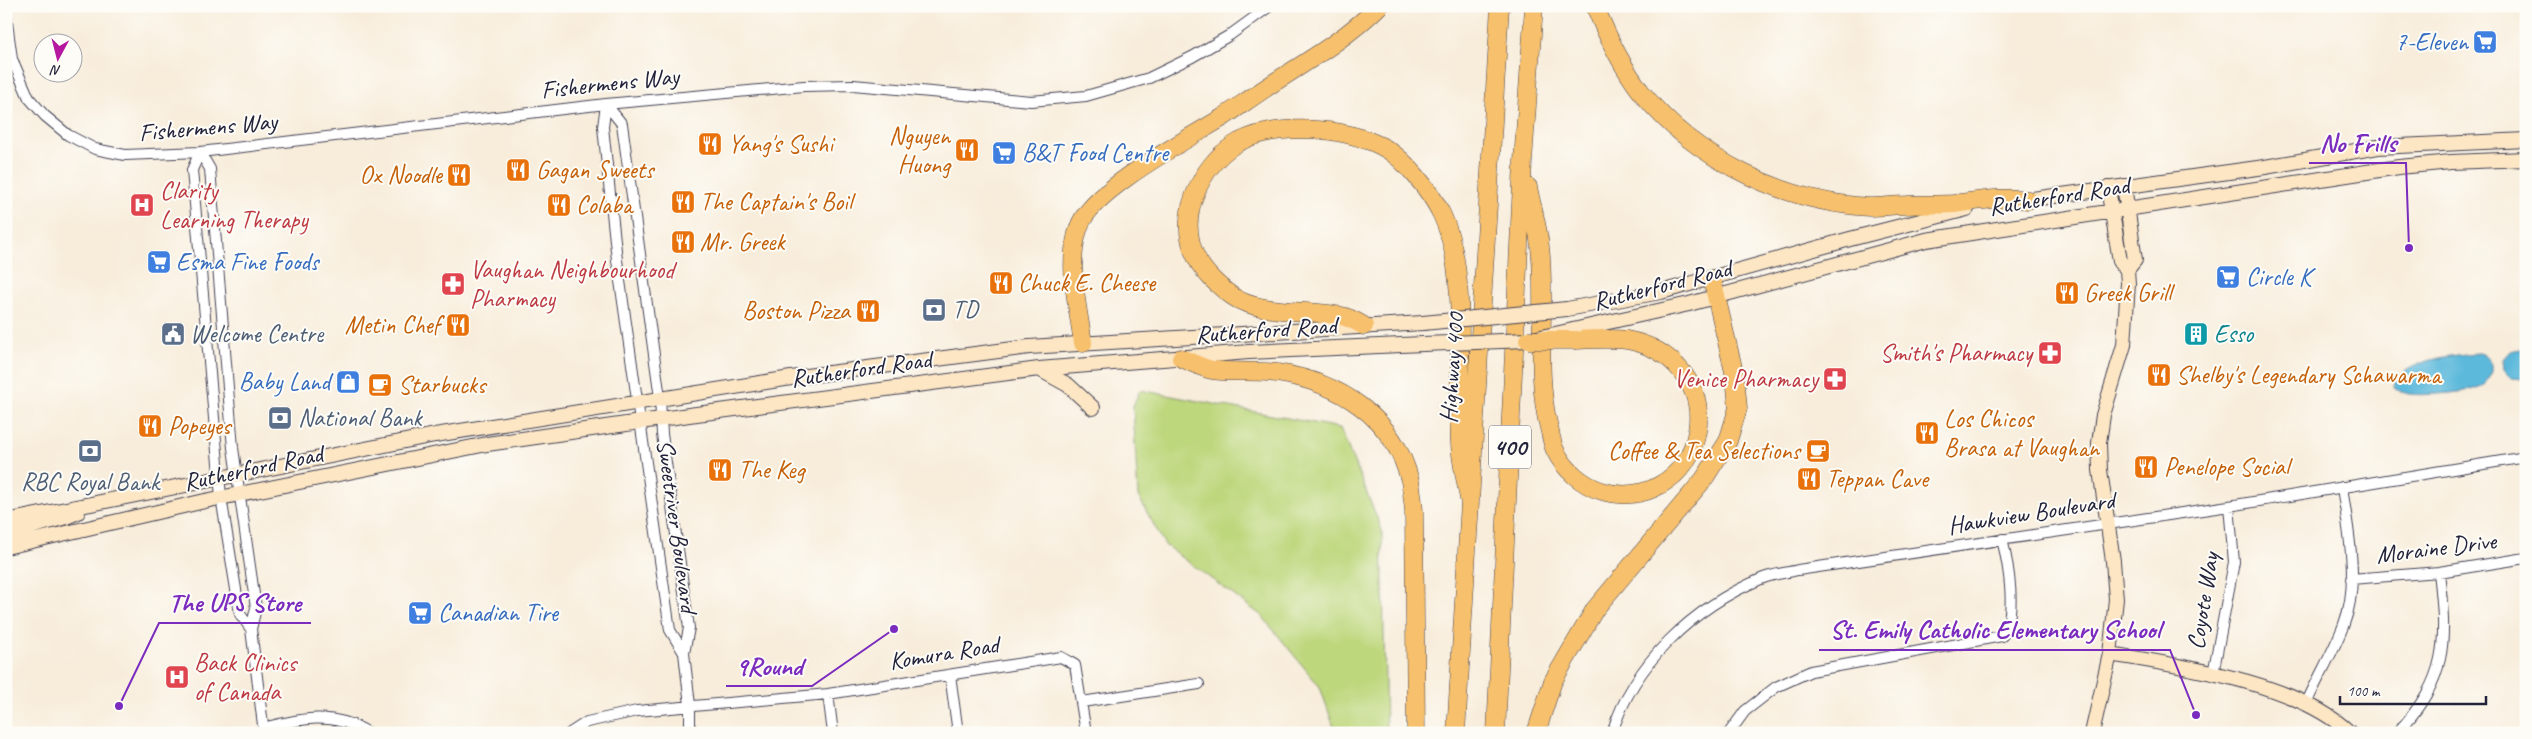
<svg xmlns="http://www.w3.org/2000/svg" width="2532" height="739" viewBox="0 0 2532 739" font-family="Caveat,sans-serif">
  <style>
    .green { fill: #bdd77c; stroke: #707c5c }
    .water { fill: #5db9db; stroke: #406e8b }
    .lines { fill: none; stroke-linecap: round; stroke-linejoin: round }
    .street-casing { stroke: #424053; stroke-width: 12 }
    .secondary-casing { stroke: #424053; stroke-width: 16 }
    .highway-casing { stroke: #424053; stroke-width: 19 }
    .street { stroke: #fff; stroke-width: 10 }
    .secondary { stroke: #fce6c4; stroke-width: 14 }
    .highway { stroke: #f7c06c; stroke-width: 18 }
    .secondary-bridge-casing { stroke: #424053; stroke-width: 16; stroke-linecap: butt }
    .highway-bridge-casing { stroke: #424053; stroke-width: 19; stroke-linecap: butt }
    .secondary-bridge { stroke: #fce6c4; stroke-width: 14 }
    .highway-bridge { stroke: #f7c06c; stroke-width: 18 }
    .labels { text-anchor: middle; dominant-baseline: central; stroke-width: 4; stroke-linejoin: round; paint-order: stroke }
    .shield { fill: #fdfcf7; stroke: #646373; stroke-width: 1 }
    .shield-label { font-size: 24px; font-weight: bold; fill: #22223b }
    .shop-label { font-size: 25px; fill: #366cbe; stroke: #fdfcf7; text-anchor: start }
    .street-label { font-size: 25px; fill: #22223b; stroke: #fdfcf7 }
    .food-label { font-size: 25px; fill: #c56008; stroke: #fdfcf7; text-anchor: start }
    .health-label { font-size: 25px; fill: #be3a42; stroke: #fdfcf7; text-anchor: start }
    .service-label { font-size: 25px; fill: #4e5e75; stroke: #fdfcf7; text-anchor: start }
    .culture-label { font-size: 25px; fill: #0d838f; stroke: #fdfcf7; text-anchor: start }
    .leader { fill: none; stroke: #7b2cbf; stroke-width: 2 }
    .callout-dot { fill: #7b2cbf; stroke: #fdfcf7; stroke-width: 2 }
    .callout-label { font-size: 26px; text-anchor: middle; font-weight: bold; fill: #7b2cbf; stroke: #fdfcf7; stroke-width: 4; stroke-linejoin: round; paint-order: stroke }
  </style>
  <rect width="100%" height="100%" fill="#fdfcf7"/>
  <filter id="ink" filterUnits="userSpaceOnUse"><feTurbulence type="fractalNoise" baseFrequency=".02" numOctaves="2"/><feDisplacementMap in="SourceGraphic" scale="10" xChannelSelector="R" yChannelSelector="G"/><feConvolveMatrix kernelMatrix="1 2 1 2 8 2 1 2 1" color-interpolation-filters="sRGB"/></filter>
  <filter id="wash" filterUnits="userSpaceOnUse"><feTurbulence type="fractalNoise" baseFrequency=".0096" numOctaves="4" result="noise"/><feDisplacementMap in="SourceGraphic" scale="20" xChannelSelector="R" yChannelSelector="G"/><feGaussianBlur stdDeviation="1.12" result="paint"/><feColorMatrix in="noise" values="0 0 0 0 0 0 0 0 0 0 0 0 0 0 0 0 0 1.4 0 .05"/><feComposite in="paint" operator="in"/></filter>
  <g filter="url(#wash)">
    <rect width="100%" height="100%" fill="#f8eddb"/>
    <path class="green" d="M1140,390L1340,428L1382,530L1386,733H1336L1320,687L1262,616L1165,545L1138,496L1133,406Z"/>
    <path class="water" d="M2526,348V379L2511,378L2504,369L2503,359L2510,351Z
      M2479,353C2499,357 2494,380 2479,387C2469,393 2420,396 2409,394C2403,393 2399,390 2394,387L2395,379C2417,359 2450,355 2479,353Z"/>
  </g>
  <g filter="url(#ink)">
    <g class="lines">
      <defs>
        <path id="street" d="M6,15L12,59L29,98L45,116L68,135L95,149L125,155L200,152L606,104L804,86L853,85L1031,101L1086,96L1149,78L1192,57L1230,35L1270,6
          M606,104L622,124L660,398L662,434L689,628L684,653L690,705V733
          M606,104L603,127L617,260L670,630L684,653
          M200,152L210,169L233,448L256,608L251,629L264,733
          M200,152L192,170L221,497L240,614L251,629
          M2351,579L2439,572L2526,558
          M2213,674L2234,562L2229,506
          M950,675L958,733
          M828,694L833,733
          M1082,702L1199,684
          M2306,704C2318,677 2334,651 2344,624C2360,582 2348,530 2342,487
          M263,728C302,718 333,711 369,733
          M570,733L587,722L637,711L828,694L1061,657L1075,665L1086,733
          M1612,733C1634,662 1694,607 1761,579C1772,574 1786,573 1798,570L2229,506L2526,457
          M1729,733L1745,711L1776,687L1811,671L2002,636C2018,615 2008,563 2002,539
          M2397,733C2448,678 2447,642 2439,572"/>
        <path id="secondary" d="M2124,186L2135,260L2127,270
          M2018,201L2265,167L2378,147L2526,140
          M1567,309L1661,292L1850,239L1967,209
          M1573,330L1689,304L1926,240L2399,167L2451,162L2526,159
          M1039,369L1068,385L1093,408
          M6,521L435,435L791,378L1029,347L1423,323
          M6,534L66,517L78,512
          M6,547L205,501L487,444L689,415L1039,369L1249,352L1423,344
          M2110,654C2180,666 2297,682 2350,733
          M2092,733L2110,654L2116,599L2113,561L2100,470L2099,443L2103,415L2124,345L2128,283L2127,270L2120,261L2108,188"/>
        <path id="highway" d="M1595,6C1607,36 1622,67 1642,93C1696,160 1784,202 1869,207C1882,207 1895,205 1907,205C1923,204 1937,205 1953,204C1978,201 2003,196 2028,200
          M1528,187C1532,207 1538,227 1540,247C1547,307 1534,369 1549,428C1551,435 1552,444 1555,450C1564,469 1582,485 1602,491C1621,497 1643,495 1660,485C1681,473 1693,455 1697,431C1705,385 1671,348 1627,340C1611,338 1593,339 1577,340
          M1364,326C1357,322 1349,317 1341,316C1309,309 1259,315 1232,296C1214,283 1196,266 1191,243C1181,206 1206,160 1239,142C1278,122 1342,127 1381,146C1404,157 1431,192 1442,215C1470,275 1456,376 1460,444C1461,462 1466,481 1469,499
          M1083,343C1078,306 1066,264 1079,227C1091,190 1190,138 1225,116C1244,103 1262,90 1281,78C1316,56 1350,35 1379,6
          M1181,358C1191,362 1202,368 1212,370C1234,373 1256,370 1277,373C1339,382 1394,417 1410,481C1412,491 1413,501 1414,511L1416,733
          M1456,733L1500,6
          M1496,733L1523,161L1534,6
          M1536,733L1553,681L1595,609L1704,479L1728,441L1738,408L1735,376L1712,279"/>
      </defs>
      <use href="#street" class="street-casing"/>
      <use href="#secondary" class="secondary-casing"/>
      <use href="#highway" class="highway-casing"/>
      <use href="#street" class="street"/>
      <use href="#secondary" class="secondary"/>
      <use href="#highway" class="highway"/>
      <defs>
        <path id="secondary-bridge" d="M1423,323L1567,309
          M1423,344L1528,340L1573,330"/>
        <path id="highway-bridge" d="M1528,340H1577"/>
      </defs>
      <use href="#secondary-bridge" class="secondary-bridge-casing"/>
      <use href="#highway-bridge" class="highway-bridge-casing"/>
      <use href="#secondary-bridge" class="secondary-bridge"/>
      <use href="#highway-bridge" class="highway-bridge"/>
    </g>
  </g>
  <defs>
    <symbol id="supermarket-square" viewBox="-11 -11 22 22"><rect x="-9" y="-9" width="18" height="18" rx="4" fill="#3f7fe0" stroke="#fdfcf7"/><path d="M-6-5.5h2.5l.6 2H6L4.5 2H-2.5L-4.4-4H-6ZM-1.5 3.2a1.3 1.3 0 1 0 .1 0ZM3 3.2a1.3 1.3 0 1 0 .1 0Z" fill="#fff"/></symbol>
    <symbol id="restaurant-square" viewBox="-11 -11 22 22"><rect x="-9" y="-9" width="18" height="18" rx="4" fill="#e8710a" stroke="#fdfcf7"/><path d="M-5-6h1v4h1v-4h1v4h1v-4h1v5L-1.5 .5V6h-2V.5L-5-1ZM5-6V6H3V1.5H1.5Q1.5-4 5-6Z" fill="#fff"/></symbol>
    <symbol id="hospital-square" viewBox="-11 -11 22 22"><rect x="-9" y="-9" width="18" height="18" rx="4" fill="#e0444e" stroke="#fdfcf7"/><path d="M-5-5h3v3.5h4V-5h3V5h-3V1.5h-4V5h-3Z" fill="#fff"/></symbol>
    <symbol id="pharmacy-square" viewBox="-11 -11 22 22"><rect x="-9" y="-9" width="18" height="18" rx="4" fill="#e0444e" stroke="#fdfcf7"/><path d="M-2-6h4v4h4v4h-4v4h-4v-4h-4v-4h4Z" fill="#fff"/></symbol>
    <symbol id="bank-square" viewBox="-11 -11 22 22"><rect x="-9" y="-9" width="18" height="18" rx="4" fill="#5c6f8a" stroke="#fdfcf7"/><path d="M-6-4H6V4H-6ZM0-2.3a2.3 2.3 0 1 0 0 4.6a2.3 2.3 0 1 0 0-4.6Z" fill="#fff"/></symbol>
    <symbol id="civic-square" viewBox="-11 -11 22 22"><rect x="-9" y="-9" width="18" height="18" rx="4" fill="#5c6f8a" stroke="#fdfcf7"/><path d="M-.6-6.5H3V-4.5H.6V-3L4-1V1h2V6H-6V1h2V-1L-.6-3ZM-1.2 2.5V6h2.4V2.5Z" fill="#fff"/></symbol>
    <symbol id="building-square" viewBox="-11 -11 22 22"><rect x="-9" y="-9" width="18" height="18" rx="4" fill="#0f9aa8" stroke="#fdfcf7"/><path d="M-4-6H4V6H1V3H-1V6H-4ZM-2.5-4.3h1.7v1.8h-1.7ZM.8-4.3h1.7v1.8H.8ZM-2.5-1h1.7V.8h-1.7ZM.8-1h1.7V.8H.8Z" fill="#fff"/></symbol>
    <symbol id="shop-square" viewBox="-11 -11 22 22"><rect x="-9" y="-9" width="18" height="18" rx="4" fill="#3f7fe0" stroke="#fdfcf7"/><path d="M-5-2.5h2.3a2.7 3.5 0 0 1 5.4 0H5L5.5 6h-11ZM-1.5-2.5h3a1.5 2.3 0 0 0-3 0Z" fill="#fff"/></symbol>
    <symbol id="cafe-square" viewBox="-11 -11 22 22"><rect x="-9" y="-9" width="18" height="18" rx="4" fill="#e8710a" stroke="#fdfcf7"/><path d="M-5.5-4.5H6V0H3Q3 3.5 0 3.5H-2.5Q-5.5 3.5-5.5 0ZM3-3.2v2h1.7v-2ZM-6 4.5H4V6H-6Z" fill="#fff"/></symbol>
  </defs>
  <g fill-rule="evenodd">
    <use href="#supermarket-square" x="2471" y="28" width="28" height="28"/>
    <use href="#restaurant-square" x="696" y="130" width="28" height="28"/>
    <use href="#restaurant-square" x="953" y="136" width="28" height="28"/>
    <use href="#supermarket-square" x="990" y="139" width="28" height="28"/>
    <use href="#restaurant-square" x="504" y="156" width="28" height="28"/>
    <use href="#restaurant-square" x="445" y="161" width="28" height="28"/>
    <use href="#restaurant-square" x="669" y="188" width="28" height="28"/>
    <use href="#hospital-square" x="128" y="191" width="28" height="28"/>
    <use href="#restaurant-square" x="545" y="191" width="28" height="28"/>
    <use href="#restaurant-square" x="669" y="228" width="28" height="28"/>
    <use href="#supermarket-square" x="145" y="248" width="28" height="28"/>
    <use href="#supermarket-square" x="2214" y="263" width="28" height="28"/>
    <use href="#restaurant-square" x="987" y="269" width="28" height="28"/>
    <use href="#pharmacy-square" x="439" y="270" width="28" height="28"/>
    <use href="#restaurant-square" x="2053" y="279" width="28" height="28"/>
    <use href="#bank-square" x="920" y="296" width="28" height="28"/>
    <use href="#restaurant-square" x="854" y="297" width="28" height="28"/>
    <use href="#restaurant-square" x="444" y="311" width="28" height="28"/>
    <use href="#civic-square" x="159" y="320" width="28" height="28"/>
    <use href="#building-square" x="2182" y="320" width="28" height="28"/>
    <use href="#pharmacy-square" x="2036" y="339" width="28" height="28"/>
    <use href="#restaurant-square" x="2145" y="361" width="28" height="28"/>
    <use href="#pharmacy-square" x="1821" y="365" width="28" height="28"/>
    <use href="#shop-square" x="334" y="368" width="28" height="28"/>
    <use href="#cafe-square" x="366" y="371" width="28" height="28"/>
    <use href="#bank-square" x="266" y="404" width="28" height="28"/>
    <use href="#restaurant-square" x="136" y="412" width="28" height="28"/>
    <use href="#restaurant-square" x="1913" y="419" width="28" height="28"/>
    <use href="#bank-square" x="76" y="437" width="28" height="28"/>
    <use href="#cafe-square" x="1804" y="437" width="28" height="28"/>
    <use href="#restaurant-square" x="2132" y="453" width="28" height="28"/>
    <use href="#restaurant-square" x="706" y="456" width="28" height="28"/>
    <use href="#restaurant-square" x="1795" y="465" width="28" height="28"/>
    <use href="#supermarket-square" x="406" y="599" width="28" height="28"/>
    <use href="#hospital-square" x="163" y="663" width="28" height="28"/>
  </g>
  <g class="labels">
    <rect class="shield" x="1489" y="425.5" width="42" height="43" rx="4"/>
    <g class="shield-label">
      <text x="1510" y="447">400</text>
    </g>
    <g class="shop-label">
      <text x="2468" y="42" text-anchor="end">7-Eleven</text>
      <text x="1022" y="153">B&amp;T Food Centre</text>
      <text x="176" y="262">Esma Fine Foods</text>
      <text x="2246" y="277">Circle K</text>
      <text x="330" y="382" text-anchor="end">Baby Land</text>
      <text x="438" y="613">Canadian Tire</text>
    </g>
    <g class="street-label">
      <text transform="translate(610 83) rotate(-6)">Fishermens Way</text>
      <text transform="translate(208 127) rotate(-5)">Fishermens Way</text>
      <text transform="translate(2059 196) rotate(-9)">Rutherford Road</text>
      <text transform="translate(1662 285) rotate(-14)">Rutherford Road</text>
      <text transform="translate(1266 330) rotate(-4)">Rutherford Road</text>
      <text transform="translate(1452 368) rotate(-86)">Highway 400</text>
      <text transform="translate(861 369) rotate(-8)">Rutherford Road</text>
      <text transform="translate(253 468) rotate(-12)">Rutherford Road</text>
      <text transform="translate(2031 513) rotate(-9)">Hawkview Boulevard</text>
      <text transform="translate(677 526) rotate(82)">Sweetriver Boulevard</text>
      <text transform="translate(2436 548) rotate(-7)">Moraine Drive</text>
      <text transform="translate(2203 601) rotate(-81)">Coyote Way</text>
      <text transform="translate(944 653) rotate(-9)">Komura Road</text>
    </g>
    <g class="food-label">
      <text x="950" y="136" text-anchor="end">Nguyen<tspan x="950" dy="29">Huong</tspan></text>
      <text x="728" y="144">Yang's Sushi</text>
      <text x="536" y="170">Gagan Sweets</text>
      <text x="442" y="175" text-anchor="end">Ox Noodle</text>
      <text x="700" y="202">The Captain's Boil</text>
      <text x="576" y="205">Colaba</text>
      <text x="700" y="242">Mr. Greek</text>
      <text x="1018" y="283">Chuck E. Cheese</text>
      <text x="2084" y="293">Greek Grill</text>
      <text x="850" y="311" text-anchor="end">Boston Pizza</text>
      <text x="440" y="325" text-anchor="end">Metin Chef</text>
      <text x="2176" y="375">Shelby's Legendary Schawarma</text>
      <text x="398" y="385">Starbucks</text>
      <text x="1944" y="419">Los Chicos<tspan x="1944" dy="29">Brasa at Vaughan</tspan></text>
      <text x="168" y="426">Popeyes</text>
      <text x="1800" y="451" text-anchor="end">Coffee &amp; Tea Selections</text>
      <text x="2164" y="467">Penelope Social</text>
      <text x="738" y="470">The Keg</text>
      <text x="1826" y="479">Teppan Cave</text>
    </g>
    <g class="health-label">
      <text x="160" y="191">Clarity<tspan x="160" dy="29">Learning Therapy</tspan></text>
      <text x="470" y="270">Vaughan Neighbourhood<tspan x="470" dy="29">Pharmacy</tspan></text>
      <text x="2032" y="353" text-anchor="end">Smith's Pharmacy</text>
      <text x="1818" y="379" text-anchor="end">Venice Pharmacy</text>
      <text x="194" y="663">Back Clinics<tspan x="194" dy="29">of Canada</tspan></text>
    </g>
    <g class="service-label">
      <text x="952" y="310">TD</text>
      <text x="190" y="334">Welcome Centre</text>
      <text x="298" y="418">National Bank</text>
      <text x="90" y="482" text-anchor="middle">RBC Royal Bank</text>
    </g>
    <g class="culture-label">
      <text x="2214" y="334">Esso</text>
    </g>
  </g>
  <path class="leader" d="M2409 248L2406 163H2309M119 706L159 623H311M2196 715L2170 650H1819M894 629L812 686H726"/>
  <g class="callout-dot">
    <circle cx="2409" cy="248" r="5"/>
    <circle cx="119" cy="706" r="5"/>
    <circle cx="2196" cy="715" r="5"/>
    <circle cx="894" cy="629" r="5"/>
  </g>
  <g class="callout-label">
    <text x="2358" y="152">No Frills</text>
    <text x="235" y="611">The UPS Store</text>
    <text x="1995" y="638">St. Emily Catholic Elementary School</text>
    <text x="769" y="675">9Round</text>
  </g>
  <rect width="2532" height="739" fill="none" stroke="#fdfcf7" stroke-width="25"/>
  <g transform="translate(58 58) rotate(187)"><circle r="24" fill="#fdfcf7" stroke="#a5a5ac"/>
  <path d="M0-4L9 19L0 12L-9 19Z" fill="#b5179e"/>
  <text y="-8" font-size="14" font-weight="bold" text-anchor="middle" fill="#22223b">N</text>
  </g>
  <path d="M2340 696v8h146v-8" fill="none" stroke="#22223b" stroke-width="2.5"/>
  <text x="2347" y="696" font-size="15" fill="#22223b" stroke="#fdfcf7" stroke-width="4" paint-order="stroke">100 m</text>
</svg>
